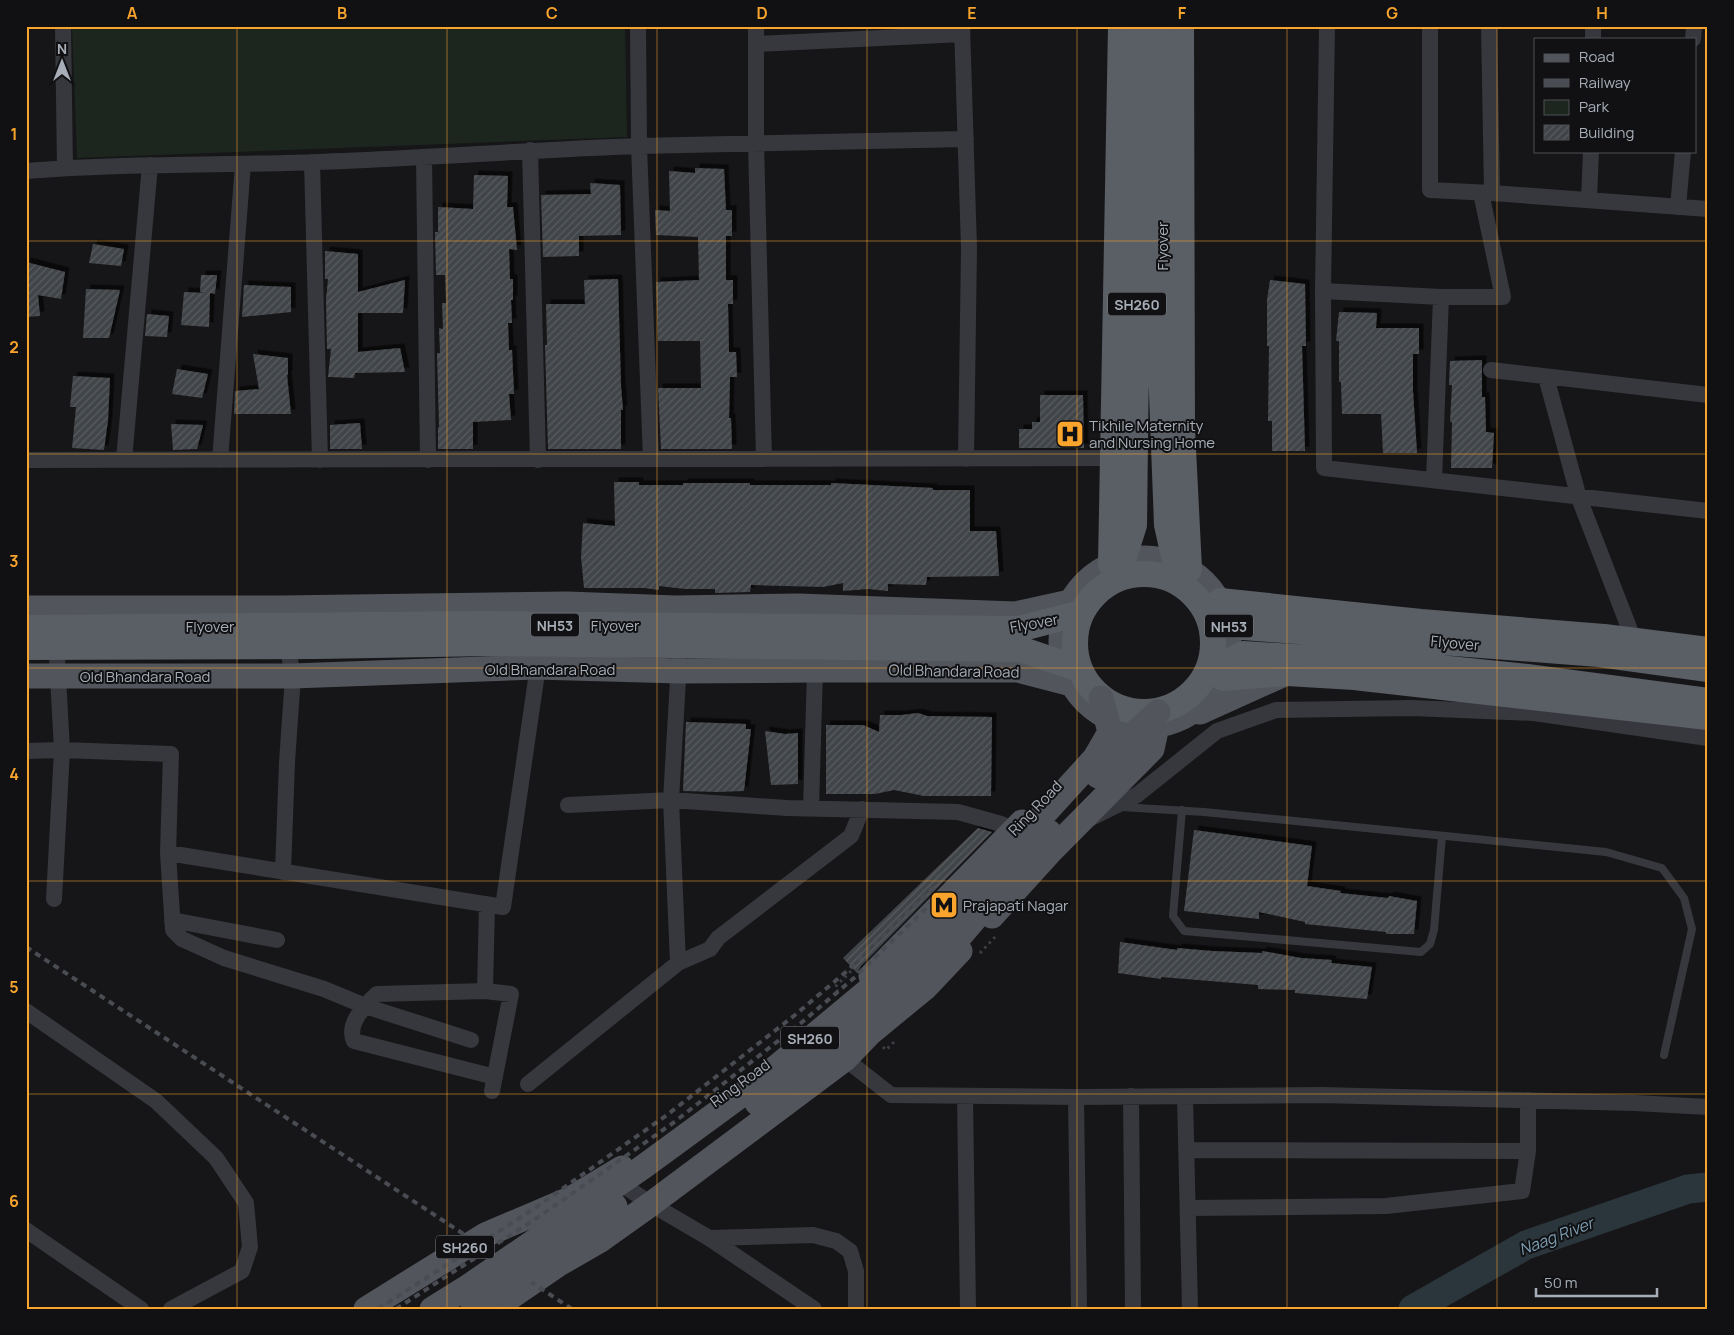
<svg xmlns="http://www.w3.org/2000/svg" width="1734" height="1335" viewBox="0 0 1734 1335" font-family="Manrope,sans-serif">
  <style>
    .park { fill: #1d261e }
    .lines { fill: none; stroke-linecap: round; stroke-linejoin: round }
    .river { stroke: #2b363c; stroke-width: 29 }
    .building { fill: url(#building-hatch); filter: url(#shadow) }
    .path { stroke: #3c3f44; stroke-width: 3; stroke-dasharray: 2.5 4; stroke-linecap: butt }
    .service { stroke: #36383d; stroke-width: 8 }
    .minor { stroke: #36383d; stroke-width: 16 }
    .primary { stroke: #52555c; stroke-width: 25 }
    .trunk { stroke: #5a5e65; stroke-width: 26 }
    .rail { stroke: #494c52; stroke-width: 4; stroke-dasharray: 6 5; stroke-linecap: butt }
    .primary-bridge { stroke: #52555c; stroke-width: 25 }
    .trunk-bridge { stroke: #5a5e65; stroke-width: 26 }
    .grid { fill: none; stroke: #f8a42d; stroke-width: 1; stroke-opacity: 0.55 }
    .labels { text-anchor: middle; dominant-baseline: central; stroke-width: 4; stroke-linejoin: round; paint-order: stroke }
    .shield { fill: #111113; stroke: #7a7f86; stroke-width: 1 }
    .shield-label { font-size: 14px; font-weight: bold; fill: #a7aeb8 }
    .street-label { font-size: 15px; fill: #a7aeb8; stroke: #111113 }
    .poi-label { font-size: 15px; fill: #a7aeb8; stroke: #111113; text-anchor: start }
    .water-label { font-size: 16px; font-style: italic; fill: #7d9fb4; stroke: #111113 }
    .neatline { fill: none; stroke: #f8a42d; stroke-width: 2 }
    .grid-label { font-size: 16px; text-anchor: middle; font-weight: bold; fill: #f8a42d }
  </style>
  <defs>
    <pattern id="building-hatch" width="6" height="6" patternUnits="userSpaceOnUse" patternTransform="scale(1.25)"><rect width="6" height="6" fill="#414448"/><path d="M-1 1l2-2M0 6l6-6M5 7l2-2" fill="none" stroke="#5a5c60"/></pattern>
    <filter id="shadow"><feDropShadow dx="4.5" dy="-4.5" stdDeviation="0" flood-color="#0009"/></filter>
  </defs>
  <rect width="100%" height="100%" fill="#161618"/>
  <path class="park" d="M72,26H625L627,137L77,158Z"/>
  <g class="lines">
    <path class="river" d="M1413,1309L1526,1245L1688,1189L1708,1187"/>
  </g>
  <path class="building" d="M695,168L724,169L726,210H732V236H726V280H733V304H728L729,352H736L737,377H730L729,418H731L732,449H661L658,388H701L700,341H658L656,282L699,280L698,237L656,235L655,210L670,211L669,171L695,173Z
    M474,175L508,176L507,207H513L517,250L509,249L510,279H513V300H511L512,323H508L509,350H512L514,394H509L511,420L473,422V449H438V427H439L437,353H440L439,328L443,329L442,303H446L445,275H436L435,232H438V207L473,209Z
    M590,183L620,185L621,235L579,236V256L543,257L541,195L591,194Z
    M93,244L124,249L121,266L89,263Z
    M325,251L358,254V292L405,280L403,313H358V352L400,348L405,372L355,373L354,378L328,377L331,349H327L326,299L328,279H325Z
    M26,262L65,272L61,299L38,295L40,316L26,317Z
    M201,275H217L215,294L210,293L209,327L181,325L184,292L205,293L200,292Z
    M618,279L621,386L623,410H621V449H548L545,345H547L546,304H585L584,280Z
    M1270,280L1305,284L1306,346H1302L1305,451H1272V421H1268L1269,346H1267V300Z
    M244,285L291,287V312L242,317Z
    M86,289L120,290L109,338H83Z
    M1339,312L1377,313L1376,328H1419V354H1413V391L1417,453H1383L1381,414H1342L1341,382H1339V341H1336Z
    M147,314L169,316L167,337L145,336Z
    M253,354L288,358V375H287L291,414H234L235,391L259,389Z
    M1482,360V397H1485L1486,432L1494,433L1492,468H1451L1452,422H1450L1452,385H1449L1450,361Z
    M177,369L208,374L202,398L172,394Z
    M73,376L110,378L108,420L104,450L72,448L76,407H70Z
    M1040,395H1083L1084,448H1019V429H1032V422H1040Z
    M360,423L362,449H330V425Z
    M171,424L203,425L197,449L173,450Z
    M614,482H639V485H683V483H750V485H831V483L933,488V490H970V531H996L999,576L927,577L926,585L888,584V591L868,589L843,591V583L823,587L751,585L750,592L715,593V589H685L659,586V590L644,588H584L581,557L583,523L615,526Z
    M918,713L927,716L992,717L991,796H924L894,790L875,794H826V725H863L879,732L880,715H902Z
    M686,722L746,724V729H751L744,791L718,792L683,791Z
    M765,731L785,734L798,733V784L771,785Z
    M978,828L992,832L861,966L857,973L843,958Z
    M1194,830L1312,846L1307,886L1341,891L1340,893L1388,898L1389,896L1417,901L1414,934H1386V932L1305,924V922L1259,912V919L1184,911Z
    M1120,942L1177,950V948L1212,951L1262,953V951L1301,958L1332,960L1331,963L1372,967L1367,999L1295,993V990L1258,989V985L1161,977V979L1118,973Z"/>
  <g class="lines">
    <path class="path" d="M980,953L996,936
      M838,992L835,987L851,971
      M883,1047L886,1050L894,1042"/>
    <path class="service" d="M1121,807L1204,812L1606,852L1662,868L1684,898L1692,929L1664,1055
      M1182,810L1173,916L1184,931L1421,952L1430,944L1434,930L1442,836"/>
    <path class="minor" d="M63,26L65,168
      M756,26V143L764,459
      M962,26L969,248L966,459
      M1327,26L1323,291L1324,468L1708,511
      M1430,26V190L1492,193
      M1489,26L1492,193L1708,209
      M1593,26V39
      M1693,39L1694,26
      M756,44L962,34
      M530,150L538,460
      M424,157L428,460
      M312,162L320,460
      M26,171C113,164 200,165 287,163C405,160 522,150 639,146L638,26
      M1589,200L1591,151
      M1678,207L1683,151
      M1323,291L1441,297L1434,480
      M1441,297H1503L1481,193
      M1491,370L1708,395
      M1546,377L1579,498L1633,638L1642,640
      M651,459L639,146L966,139
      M26,460L1113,458
      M124,460L150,165
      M220,460L243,164
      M26,751L62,750L171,754L168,853L503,907L539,659
      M568,805L671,800L787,808L958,812L1001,824L1013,830
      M811,808L815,670
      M1091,818L1137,795L1217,731L1276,710L1412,708L1534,713L1708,738
      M168,853L173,930L182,939L224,958L324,989L365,1006L471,1040
      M283,872L287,762L293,676L286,638
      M54,899L62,750L56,640
      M487,904L485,991L511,994L492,1091
      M172,920L277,940
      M678,963L710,949L718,938L851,836L862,809
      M485,991L377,994C365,1005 346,1024 354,1041L495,1077
      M26,1011L156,1101L216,1158L246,1203L250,1247L242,1271L171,1309
      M845,1059L891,1095L1076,1097L1322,1095L1635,1103L1708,1107
      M528,1084L678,963L671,800L679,662
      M965,1096L968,1309
      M1131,1096L1133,1309
      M1185,1096L1190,1309
      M1076,1097L1079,1309
      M1186,1150L1528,1151V1100
      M614,1179L651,1204L709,1238L814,1309
      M1188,1208L1386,1206L1522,1191L1528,1151
      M26,1230L141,1309
      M709,1238L813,1235L836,1241L850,1251L856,1271V1309"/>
    <path class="primary" d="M1061 642a84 84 0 1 1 168 0a84 84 0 1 1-168 0Z
      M26,608H281L567,604L676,608L799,606L1015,614L1070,602
      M26,676H293L536,667L679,671L815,670H1018L1071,684
      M1200,712L1280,676
      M992,916L1049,853L1152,749L1157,726
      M871,976L1022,822
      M366,1309L485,1235L572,1198L622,1168
      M493,1309L559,1264L599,1241L651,1204L845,1059L870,1033L926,987L960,951"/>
    <path class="trunk" d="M1181,26L1182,429L1189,569
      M1111,564L1121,26
      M1075 643a69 69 0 1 1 138 0a69 69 0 1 1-138 0Z
      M1220,601L1421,622L1604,637L1708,650
      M1223,678L1287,673L1354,677L1708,717"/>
    <path class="rail" d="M26,947L459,1231L537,1286L572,1309
      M378,1309L535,1208L667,1115L795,1015L847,971L935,886
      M396,1309L540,1216L673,1123L801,1023L854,978L942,893"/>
    <path class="primary-bridge" d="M1098,776L1131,736L1158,712
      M757,1103L804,1068L948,950L1049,832
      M432,1309L469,1286L643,1167L755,1085L931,938L1095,758L1110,732L1101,698
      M473,1309L615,1206"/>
    <path class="trunk-bridge" d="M1163,26L1161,368L1167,525L1180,583
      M1117,579L1134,525L1140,26
      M1205,609L1243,627L1599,654L1708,669
      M26,628L485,624L1019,629L1081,613
      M26,647L316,646L491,643L1020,649L1079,669
      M1207,674L1243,654L1391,663L1527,677L1708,701"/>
  </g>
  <path class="grid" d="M237,26V1309M447,26V1309M657,26V1309M867,26V1309M1077,26V1309M1287,26V1309M1497,26V1309M26,241H1708M26,454H1708M26,668H1708M26,881H1708M26,1094H1708"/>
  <defs>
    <symbol id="hospital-square" viewBox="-11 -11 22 22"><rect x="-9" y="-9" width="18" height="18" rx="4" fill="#f8a42d" stroke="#111113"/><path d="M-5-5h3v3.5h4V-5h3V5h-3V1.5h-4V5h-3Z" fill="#111"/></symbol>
    <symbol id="metro-square" viewBox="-11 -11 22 22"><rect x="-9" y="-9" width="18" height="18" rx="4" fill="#f8a42d" stroke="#111113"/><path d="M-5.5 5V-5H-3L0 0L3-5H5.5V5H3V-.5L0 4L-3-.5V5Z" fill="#111"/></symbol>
  </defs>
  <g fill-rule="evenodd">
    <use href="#hospital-square" x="1054" y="418" width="32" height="32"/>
    <use href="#metro-square" x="928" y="889" width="32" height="32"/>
  </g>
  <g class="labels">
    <g class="shield">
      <rect x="1108" y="292.5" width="58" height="23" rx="4"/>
      <rect x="531" y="613.5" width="48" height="23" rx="4"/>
      <rect x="1205" y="614.5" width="48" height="23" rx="4"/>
      <rect x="781" y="1026.5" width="58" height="23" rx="4"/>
      <rect x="436" y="1235.5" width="58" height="23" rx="4"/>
    </g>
    <g class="shield-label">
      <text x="1137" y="304">SH260</text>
      <text x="555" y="625">NH53</text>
      <text x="1229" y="626">NH53</text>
      <text x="810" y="1038">SH260</text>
      <text x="465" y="1247">SH260</text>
    </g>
    <g class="street-label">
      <text transform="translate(1162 246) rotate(-90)">Flyover</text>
      <text transform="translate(1034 623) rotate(-10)">Flyover</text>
      <text x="615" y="625">Flyover</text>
      <text x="210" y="626">Flyover</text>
      <text transform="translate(1455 643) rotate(5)">Flyover</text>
      <text x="550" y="669">Old Bhandara Road</text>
      <text transform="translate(954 671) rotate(1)">Old Bhandara Road</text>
      <text x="145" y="676">Old Bhandara Road</text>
      <text transform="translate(1035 808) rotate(-46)">Ring Road</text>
      <text transform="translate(740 1083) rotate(-36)">Ring Road</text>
    </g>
    <g class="poi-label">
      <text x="1089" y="425">Tikhile Maternity<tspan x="1089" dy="17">and Nursing Home</tspan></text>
      <text x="963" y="905">Prajapati Nagar</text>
    </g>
    <g class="water-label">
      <text transform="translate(1556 1236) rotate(-21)">Naag River</text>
    </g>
  </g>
  <rect width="1734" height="1335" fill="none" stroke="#111113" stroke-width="55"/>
  <rect x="1534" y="38" width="162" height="115" fill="#111113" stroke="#4d5055"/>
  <rect x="1544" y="54" width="25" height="8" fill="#52555c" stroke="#4d5055"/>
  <text x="1579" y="62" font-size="15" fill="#a7aeb8">Road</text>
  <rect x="1544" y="79" width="25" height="8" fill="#494c52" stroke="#4d5055"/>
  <text x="1579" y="88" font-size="15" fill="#a7aeb8">Railway</text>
  <rect x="1544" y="100" width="25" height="15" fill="#1d261e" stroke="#4d5055"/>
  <text x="1579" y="112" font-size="15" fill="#a7aeb8">Park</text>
  <rect x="1544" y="125" width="25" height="15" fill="url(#building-hatch)" stroke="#4d5055"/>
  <text x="1579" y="138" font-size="15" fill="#a7aeb8">Building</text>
  <g transform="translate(62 62)" stroke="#111113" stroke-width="4" paint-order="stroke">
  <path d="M0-4L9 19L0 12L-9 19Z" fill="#a7aeb8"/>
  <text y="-8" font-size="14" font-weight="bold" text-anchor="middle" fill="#a7aeb8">N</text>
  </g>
  <path d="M1536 1288v8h121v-8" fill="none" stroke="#a7aeb8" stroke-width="2.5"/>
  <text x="1544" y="1288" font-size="15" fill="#a7aeb8" stroke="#111113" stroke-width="4" paint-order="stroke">50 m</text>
  <rect x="28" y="28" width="1678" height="1280" class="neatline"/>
  <g class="grid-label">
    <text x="132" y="19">A</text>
    <text x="342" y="19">B</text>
    <text x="552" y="19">C</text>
    <text x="762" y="19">D</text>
    <text x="972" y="19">E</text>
    <text x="1182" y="19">F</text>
    <text x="1392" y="19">G</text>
    <text x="1602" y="19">H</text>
    <text x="14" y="140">1</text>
    <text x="14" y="353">2</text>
    <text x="14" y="567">3</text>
    <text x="14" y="780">4</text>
    <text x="14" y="993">5</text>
    <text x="14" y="1207">6</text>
  </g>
</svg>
